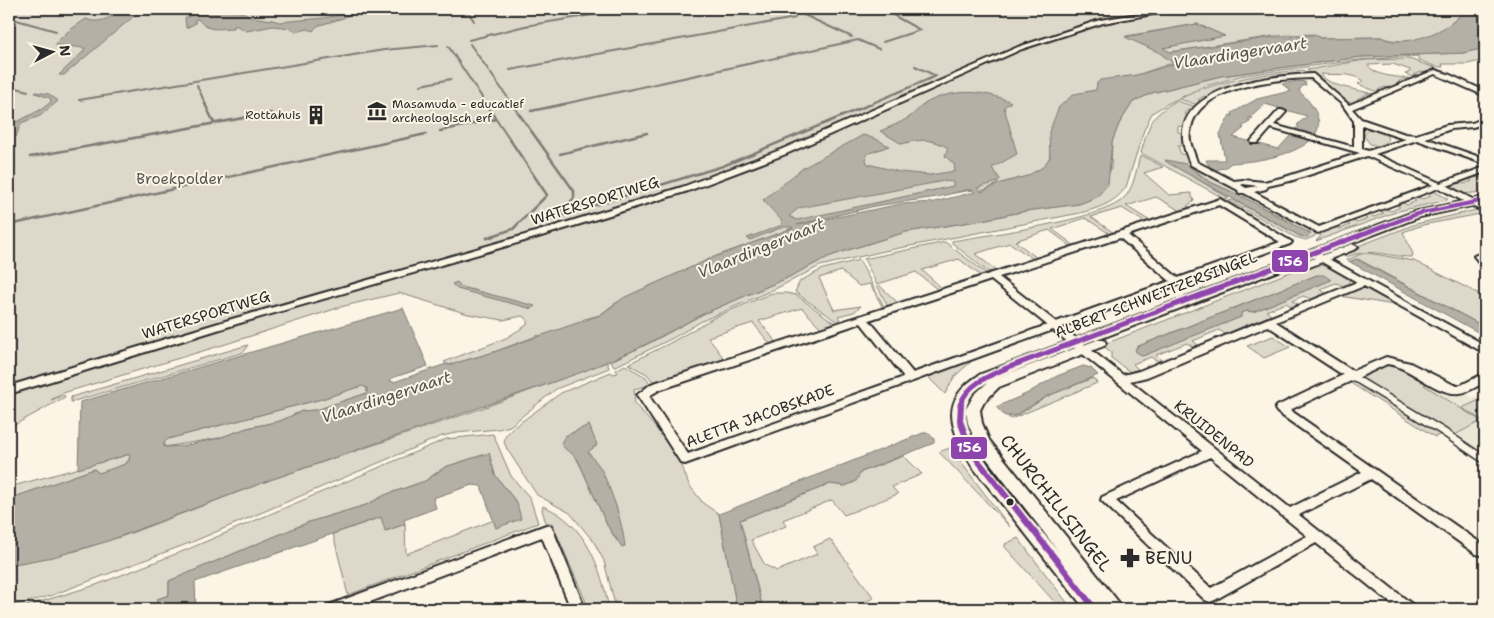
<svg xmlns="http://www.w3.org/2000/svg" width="1494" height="618" viewBox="0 0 1494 618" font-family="'Shantell Sans',sans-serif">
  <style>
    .built { fill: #ece6d7 }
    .green { fill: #ded8ca; stroke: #84827a; fill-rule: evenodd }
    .water { fill: #b4b0a5; stroke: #7d7b74; fill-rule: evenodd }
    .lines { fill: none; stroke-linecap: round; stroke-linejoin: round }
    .stream-far2 { stroke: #7d7b74; stroke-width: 2 }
    .stream-far1 { stroke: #7d7b74; stroke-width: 2.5 }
    .stream { stroke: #7d7b74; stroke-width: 3 }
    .pedestrian-casing { stroke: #2b2b2b; stroke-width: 3 }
    .minor-casing { stroke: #2b2b2b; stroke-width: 4 }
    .tertiary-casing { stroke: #2b2b2b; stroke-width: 4 }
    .pedestrian { fill: #fcf5e5; fill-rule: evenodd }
    .minor { fill: #fcf5e5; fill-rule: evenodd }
    .tertiary { fill: #fcf5e5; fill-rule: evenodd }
    .bus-1-far2-casing { stroke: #fcf5e5; stroke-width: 7 }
    .bus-1-far1-casing { stroke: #fcf5e5; stroke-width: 9 }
    .bus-1-casing { stroke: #fcf5e5; stroke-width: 10 }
    .bus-1-far2 { stroke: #8e44ad; stroke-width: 4 }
    .bus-1-far1 { stroke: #8e44ad; stroke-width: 5 }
    .bus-1 { stroke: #8e44ad; stroke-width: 6 }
    .bus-dot { fill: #2b2b2b; stroke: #fcf5e5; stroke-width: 2 }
    .labels { text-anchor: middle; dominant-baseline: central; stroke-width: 4; stroke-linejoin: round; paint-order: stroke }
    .far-poi-label { font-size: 12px; fill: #2b2b2b; stroke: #fcf5e5; text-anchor: start }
    .park-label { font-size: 15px; fill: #585653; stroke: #fcf5e5 }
    .street-label { font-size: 15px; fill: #2b2b2b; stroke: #fcf5e5 }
    .water-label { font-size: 16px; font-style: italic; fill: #545350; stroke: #fcf5e5 }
    .near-street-label { font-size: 18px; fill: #2b2b2b; stroke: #fcf5e5 }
    .near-poi-label { font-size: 18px; fill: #2b2b2b; stroke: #fcf5e5; text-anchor: start }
    .line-badge { stroke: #fcf5e5; stroke-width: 2 }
    .badge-label { font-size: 14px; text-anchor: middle; font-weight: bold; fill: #fff }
  </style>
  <rect width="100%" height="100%" fill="#fcf5e5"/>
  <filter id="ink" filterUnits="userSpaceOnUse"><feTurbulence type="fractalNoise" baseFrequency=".02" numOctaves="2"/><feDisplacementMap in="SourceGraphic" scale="10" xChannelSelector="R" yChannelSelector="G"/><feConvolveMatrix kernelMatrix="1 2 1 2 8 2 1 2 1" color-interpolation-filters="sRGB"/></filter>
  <g filter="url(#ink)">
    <path class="built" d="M1386,364L1453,394L1465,393L1473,398L1485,391V453L1456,434L1453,436Z"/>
    <path class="green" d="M9,9H1465C1457,21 1438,34 1424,39C1415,42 1389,42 1381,37L1320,38L1314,34L1274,36L1170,52L1162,48L1224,36L1197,24L1126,36L1160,53L1175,64H1169L1137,75L1112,80L1096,90L1087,92L1050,152C1050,176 1016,178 998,184C988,188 984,192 973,190L848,209L790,226L793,228L714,257L637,292L614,304L600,315L584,319L579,323L540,337L539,335L494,352L449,365L444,362L506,338L527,325V319L522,316L503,320L468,314L399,293L344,306L226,344L63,393L51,400L64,395L65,397L9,428Z
      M1485,48V60L1467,64H1442L1443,67C1434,67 1426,63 1418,59V56L1359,60L1267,72L1240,76L1202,87L1167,104L1152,113L1144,130L1126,187C1115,203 1099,208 1080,213L884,251L820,266L777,288L702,321L673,338L618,365L614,366L611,361L650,343L703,314L785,279L828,257L845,251L906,232L977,221L1026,211L1079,204L1097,197L1111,169L1112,142L1119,124L1133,102L1152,93L1221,76L1361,57L1463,53Z
      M1409,59L1436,68L1437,71L1426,73L1421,72L1414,75L1418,77L1416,78L1405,74L1410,72V70L1393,64L1368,65C1377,78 1398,76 1412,79H1403L1398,82L1402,84L1390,89L1385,87L1378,90L1382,92L1380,93L1358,84L1363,81C1350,71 1335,76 1321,74C1329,88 1361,89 1375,95L1367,94L1357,99L1362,101L1351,105L1347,104L1319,77L1313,75L1307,70L1365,60Z
      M1303,70L1310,75L1261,80L1257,78L1246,81L1248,83L1231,87L1227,86L1220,88L1224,90L1208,98L1204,96L1198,100L1203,102L1198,105L1179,99C1219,80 1259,74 1303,70Z
      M1176,101L1197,107L1194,110L1188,109L1184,114L1189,116L1184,127L1178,126V132L1183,133L1184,146H1178L1181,154L1187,155L1192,164L1243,194L1239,195L1208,181L1194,169L1165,160L1229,198L1225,199L1141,153C1149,125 1150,116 1176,101Z
      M1371,128C1379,128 1388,133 1388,141L1379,146L1370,144L1364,136L1366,131Z
      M1140,156H1143L1163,167L1144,173L1169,195L1191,193L1194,201L1187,206L1191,208L1181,211L1156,197L1126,206L1150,221L1146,223L1122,208L1091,217L1114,233L1110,234L1085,218L1052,229L1075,246L1072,247L1049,230L1015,241L1037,258L1033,259L1010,243L975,254L997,271L988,272L952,243V241C987,235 1101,220 1123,199C1134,189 1136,170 1140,156Z
      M1472,176L1478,178L1485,176V192L1461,194L1447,186L1458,181L1464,184L1472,181L1467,178Z
      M1432,190L1448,199L1447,200L1399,211L1316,241L1320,237L1321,231L1334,226L1340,229L1350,225L1345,222L1351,220L1357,223L1367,219L1362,216L1368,214L1374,217L1384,213L1378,210L1385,208L1391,211L1400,207L1395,204L1401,202L1407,205L1416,201L1411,198L1416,196L1422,199L1431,196L1426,193Z
      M1246,195L1316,231L1315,236L1306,240L1295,237L1229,201L1233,200L1300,236L1307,237L1287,220L1242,197Z
      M1485,208V213L1423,225L1403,232L1413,254L1412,257C1387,257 1372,247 1347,257L1340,253L1416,224Z
      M945,242L986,273L981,276L959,259L922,270L943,289L938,290L916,272L878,284L898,303L888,307L864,259Z
      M1368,253L1414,261L1485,297V327L1358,259L1351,262L1352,263L1347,260L1361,254Z
      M859,260L885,308H883L870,284L859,286L841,271L819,278L834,310L861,306L854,312L838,316L840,320L836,321L795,292L800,281L823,269Z
      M1311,264L1327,266L1348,277L1350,280L1348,282L1350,283L1343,286L1336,283L1320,289L1327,294L1313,300L1303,296L1292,301L1298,304L1292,307L1286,303L1266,311L1271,315L1225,334L1219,330L1193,341L1198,345L1193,347L1187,343L1156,355L1161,360L1157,361L1151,357L1133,364L1138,369L1130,372L1111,358V352L1102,345ZM1317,275L1331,280L1253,312L1247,311L1240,313L1241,317L1143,355L1136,347Z
      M1362,287L1369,288L1400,306L1340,296Z
      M772,293H786L796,295L836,324L821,328L802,308L759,321L777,343L771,345L753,323L708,337L725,360L654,383L647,374L628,364L670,343L715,317Z
      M1273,336L1290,347L1264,358L1247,346Z
      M248,345L244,352L238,354L71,402V397Z
      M974,359L955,376L945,394L928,377Z
      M607,362L609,368L556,389L510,426L498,429L456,433L442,436L192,542L50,596L9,607V565L76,551L126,535L270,480L480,409Z
      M1386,364L1397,365L1432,382L1424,385L1481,421L1453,436L1359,377Z
      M625,365L646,377L651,385L634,389L635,404L673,448L681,463L689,485L704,504L719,514L737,609H616L604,561L594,542L570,513L537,495L507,449L504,442L506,435L514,427L561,393L611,372L613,374L618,373L616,370ZM589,425L596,447L590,448L588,451L601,470L617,509V541L607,525L582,469L565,436Z
      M1093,378L1097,383L1011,419L1008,417L1018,415L1048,396Z
      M1354,379L1441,434L1435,437L1349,382Z
      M362,385L367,388V393L316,410L302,411L280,421L247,428L219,438L164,447V443L168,439L325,398Z
      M1484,398L1485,399V422L1462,408Z
      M493,434L511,476L530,498L538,523L348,595L333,534L382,517L386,531L405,524L406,554L494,520L496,528L517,503L495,475L489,453L445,467L425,481L385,495L366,505L309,522L169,581V595L157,599V609H16L96,585L186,550L446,439Z
      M950,448L1010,527L939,452Z
      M131,454C128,468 111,469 99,473L94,469L9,499V487Z
      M904,456L922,474L892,487L898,494L844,515L832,500L783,520L786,526L751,540L765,565L777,571L817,554L813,547L830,539L874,598L849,609H763L740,520L830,484L845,486L855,482L861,472Z
      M543,506C586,523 601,568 609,609H589L552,523H546L542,510Z
      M1018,538L1072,609H1061L1005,547V544Z"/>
    <path class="water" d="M116,9H150L134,16L64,75H59L83,52L85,48L55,45C64,33 74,27 86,19C97,24 108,19 117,13Z
      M187,9H214L243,12L251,17L273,20L279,22L324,18L344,14L337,12L347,9H362L343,18L317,26L313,31L308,29L295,32L291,28L273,26L247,31L235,25L234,28C218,28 209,33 198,19L194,20L196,23L186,28L185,18L192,15Z
      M1465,9H1485V48L1463,53L1361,57L1221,76L1152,93L1133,102L1119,124L1112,142L1108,184L1097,197L1079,204L1026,211L977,221L906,232L845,251L828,257L785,279L703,314L637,349L582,372L270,480L105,542L53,557L9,565V499L94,469L99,473L125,464L129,461L130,454L78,469L80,402L403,308L428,366L392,378L390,381L394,382L446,364L449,365L494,352L600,315L625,297L714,257L793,228L792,227H783L750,240L747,238L782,225V221L763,200L803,168L863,135L876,139L889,146L867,154L866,160L868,164L900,172L930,175L955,171L954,164L945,156L948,148C932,138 920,139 902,144L880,131C890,127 900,123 908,118C915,114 919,107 926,103C953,88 984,90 1011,102L1004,107L1017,154L992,168L1000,179L998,182L977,188L982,192L998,184L1027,176L1043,167L1050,157L1049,132L1059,107L1074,94L1096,90L1097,83L1100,80L1137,75L1174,64L1160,53L1125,37L1197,24L1225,36L1163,48L1170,52L1274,37H1292V35H1315L1320,38L1381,37C1403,50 1453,30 1465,9ZM944,181L953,182V186L797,220L789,216L799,208ZM966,190H973L975,192L934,202L901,204L797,225L875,206L937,197ZM362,386L367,388V393L316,410L302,411L280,421L247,428L219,438L183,446L164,447V443L168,439L325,398Z
      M1298,81L1305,82L1306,85L1302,86L1299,91C1357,145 1271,161 1231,163L1225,168L1218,169L1217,171L1219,173L1217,174L1211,170L1206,160H1225L1220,134L1230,115L1233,116L1232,113L1257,99L1291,91L1282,84ZM1265,104L1307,116L1297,125L1299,126C1296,129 1293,130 1289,134L1291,135L1278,149L1233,137L1244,128L1242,127L1251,121L1248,119L1253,118L1251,117Z
      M36,92L49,94L58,101L40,116L21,123L16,137L9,143V126L42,109L51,102L50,98L35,93Z
      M1166,160L1186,164L1208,181L1247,199L1311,234L1307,237L1300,236L1170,164L1165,161Z
      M1356,259L1485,327V336L1352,263L1351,261Z
      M1317,275H1324L1331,280L1253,312L1247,311L1241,313V317L1143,356L1136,352L1135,349L1139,346Z
      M457,282L462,287L535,306L532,309L457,289L452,284Z
      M1083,366L1091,368L1098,375L1048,396L1014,416H1005L996,407L1026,394L1057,376Z
      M589,425L597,445L588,452C592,458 599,464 602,471C613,495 622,520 625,546L622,547L607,525L578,460C573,452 566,453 561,443L565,436Z
      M923,433H929L934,439V443L861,472L856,481L845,486L830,484L740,520L763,609H737L719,514Z
      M489,453L495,475L517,503L521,519L496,528L481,486L472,485L433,498L436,508L404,520L405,524L385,531L381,517L195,582L196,609H157V599L169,595V581L309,522L366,505L385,495L425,481L445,467Z"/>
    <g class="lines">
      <path class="stream-far2" d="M466,9L474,21
        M791,9L852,37
        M882,9L920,30
        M9,18L56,31
        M469,40L525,26L628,9
        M883,42L920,30
        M470,44L513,105
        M448,46L487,105
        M510,70L795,18
        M197,85L198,88
        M421,85L451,79
        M9,86L28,91
        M199,90L206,105
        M79,100L384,50L438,45
        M559,105L858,40L879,49
        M868,105L936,76L915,66"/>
      <path class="stream-far1" d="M205,104L214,123
        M486,104L547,195L513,229L489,237
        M512,104L574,191V198L555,218
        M531,111L565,104
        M440,131L496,119
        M560,154L647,133
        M30,157L271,113
        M595,205L723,166L871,104
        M536,223L582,210
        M9,225L426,134"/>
      <path class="stream" d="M487,238L493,236"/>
      <defs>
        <path id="pedestrian" d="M1352,373L1445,429L1485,456V463L1482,462L1439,433L1349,378L1348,376L1349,374Z"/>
        <path id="minor" d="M1168,9H1180L1103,23L1022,49L786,154L688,191L538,237L240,323L9,394V386L232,319L532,233L682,187L780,150L1018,47L1100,20Z
          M1435,70L1448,74L1485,91V96L1435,74L1352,109L1361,119L1405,134L1416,135L1447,125L1472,123L1485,118V123L1473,127L1451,129L1425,138L1485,159V164L1417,140L1375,154L1440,183L1485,167V172L1447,186L1484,205V209H1478L1439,188L1318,233L1244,193H1239L1238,190L1191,165C1152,89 1263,76 1313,74L1349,105ZM1311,78L1342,104L1354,121V147L1274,125L1286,112L1282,110H1279L1251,141L1252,143H1258L1271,128L1360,153L1285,177L1264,182L1243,180L1234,181L1197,162C1195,155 1191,147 1190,140C1189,136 1190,132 1191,128C1198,86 1277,79 1311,78ZM1362,125L1401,138L1406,139L1368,151L1362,149ZM1367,156L1433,185L1319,227L1254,192L1266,189L1268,186L1290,181ZM1243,184L1258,186L1246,188L1241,185Z
          M1220,199L1292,242L1290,244L1062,327L1123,375L1139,371L1357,282L1313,257L1311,255L1316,252L1485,345V352L1481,351L1364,286L1276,322L1353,371L1386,357L1410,363L1454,385H1461L1485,373V382C1477,386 1469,392 1460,393C1436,396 1412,367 1387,364L1290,410L1482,544L1485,543V554L1481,555L1476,554L1371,479L1299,515L1413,605L1415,609H1398L1316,543L1215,600L1210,602L1205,600L1101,500L1102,497L1202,451L1053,330L685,464L681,463L637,395L651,384ZM1219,205L1280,242L1178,278L1128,235ZM1120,238L1170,281L1056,322L999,277ZM991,280L1047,325L913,373L869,320ZM861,323L904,377L688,454L649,396L659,390ZM1268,326L1343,375L1277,406L1275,409L1277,412L1362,472L1290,508L1130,381L1147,377ZM1210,457L1307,536L1211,588L1116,501Z
          M1485,251V267L1482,266L1474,256Z
          M546,525L551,526L553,530L585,609H571L542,537L370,602L371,609H357L356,607L350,609H327L329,605Z"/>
        <path id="tertiary" d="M1485,197V203L1420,217L994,379L1094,340H1104L1106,343L1104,346L999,387L984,402L980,410L982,423L989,440L1120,604L1123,609H1085L972,466C951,430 937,400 981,374L1413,212ZM987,383L974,395L966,409C968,397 976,389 987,383ZM966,412L968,423L977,446L1059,552C1035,522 964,449 966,412Z
          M1352,244L1358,247L1356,249L1307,268L1303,270L1297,266L1299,264Z"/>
      </defs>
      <use href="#pedestrian" class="pedestrian-casing"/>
      <use href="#minor" class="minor-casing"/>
      <use href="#tertiary" class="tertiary-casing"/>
      <use href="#pedestrian" class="pedestrian"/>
      <use href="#minor" class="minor"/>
      <use href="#tertiary" class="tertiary"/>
      <defs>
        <path id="bus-1-far2" d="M1355,237L1417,214L1485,200"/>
        <path id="bus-1-far1" d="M960,405C967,384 990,375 1009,367L1358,236"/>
        <path id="bus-1" d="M961,404L960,421L972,453L1095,609"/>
      </defs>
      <use href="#bus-1-far2" class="bus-1-far2-casing"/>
      <use href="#bus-1-far1" class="bus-1-far1-casing"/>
      <use href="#bus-1" class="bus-1-casing"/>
      <use href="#bus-1-far2" class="bus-1-far2"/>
      <use href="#bus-1-far1" class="bus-1-far1"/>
      <use href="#bus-1" class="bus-1"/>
    </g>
  </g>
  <defs>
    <symbol id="museum-bare" viewBox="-9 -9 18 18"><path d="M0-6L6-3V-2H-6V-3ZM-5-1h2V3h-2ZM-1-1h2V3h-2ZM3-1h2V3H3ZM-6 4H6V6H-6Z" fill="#2b2b2b" stroke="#fcf5e5" stroke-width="2.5" paint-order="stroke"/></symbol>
    <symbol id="building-bare" viewBox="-9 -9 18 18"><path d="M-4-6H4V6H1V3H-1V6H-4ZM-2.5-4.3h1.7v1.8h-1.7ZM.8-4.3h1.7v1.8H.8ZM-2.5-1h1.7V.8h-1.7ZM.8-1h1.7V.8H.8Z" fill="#2b2b2b" stroke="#fcf5e5" stroke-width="2.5" paint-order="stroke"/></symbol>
    <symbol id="pharmacy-bare" viewBox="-9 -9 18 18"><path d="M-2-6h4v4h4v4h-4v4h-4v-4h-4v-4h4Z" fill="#2b2b2b" stroke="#fcf5e5" stroke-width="2.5" paint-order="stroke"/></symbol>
  </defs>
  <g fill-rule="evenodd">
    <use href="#museum-bare" x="363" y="97" width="28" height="28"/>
    <use href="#building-bare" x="302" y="101" width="28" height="28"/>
    <use href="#pharmacy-bare" x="1116" y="544" width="28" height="28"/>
  </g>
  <circle class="bus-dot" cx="1010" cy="502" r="4.5"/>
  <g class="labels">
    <g class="far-poi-label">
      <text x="392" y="104">Masamuda - educatief<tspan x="392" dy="14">archeologisch erf</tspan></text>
      <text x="301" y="115" text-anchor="end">Rottahuis</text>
    </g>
    <g class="park-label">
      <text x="180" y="179">Broekpolder</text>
    </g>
    <g class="street-label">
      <text transform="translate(595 201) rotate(-17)">WATERSPORTWEG</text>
      <text transform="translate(1156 295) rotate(-21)">ALBERT SCHWEITZERSINGEL</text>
      <text transform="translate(206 315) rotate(-17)">WATERSPORTWEG</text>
      <text transform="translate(760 416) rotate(-20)">ALETTA JACOBSKADE</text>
      <text transform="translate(1214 434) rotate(39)">KRUIDENPAD</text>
    </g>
    <g class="water-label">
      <text transform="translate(1240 53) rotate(-9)">Vlaardingervaart</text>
      <text transform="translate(761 248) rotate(-22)">Vlaardingervaart</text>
      <text transform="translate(386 397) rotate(-18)">Vlaardingervaart</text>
    </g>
    <g class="near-street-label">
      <text transform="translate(1056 503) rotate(52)">CHURCHILLSINGEL</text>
    </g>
    <g class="near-poi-label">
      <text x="1145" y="558">BENU</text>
    </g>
  </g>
  <g class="line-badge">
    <rect x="1271" y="249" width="38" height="24" rx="5" fill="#8e44ad"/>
    <rect x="950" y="436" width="38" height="24" rx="5" fill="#8e44ad"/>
  </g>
  <g class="badge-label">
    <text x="1290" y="266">156</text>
    <text x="969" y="452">156</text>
  </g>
  <rect width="1494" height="618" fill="none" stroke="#fcf5e5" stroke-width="30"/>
  <rect x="15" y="15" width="1464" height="588" fill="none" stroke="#2b2b2b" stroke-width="2" filter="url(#ink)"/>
  <g transform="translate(52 52) rotate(84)" stroke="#fcf5e5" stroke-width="4" paint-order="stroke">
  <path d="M0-4L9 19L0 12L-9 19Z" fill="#2b2b2b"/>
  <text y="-8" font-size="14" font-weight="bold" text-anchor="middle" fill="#2b2b2b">N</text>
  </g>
</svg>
